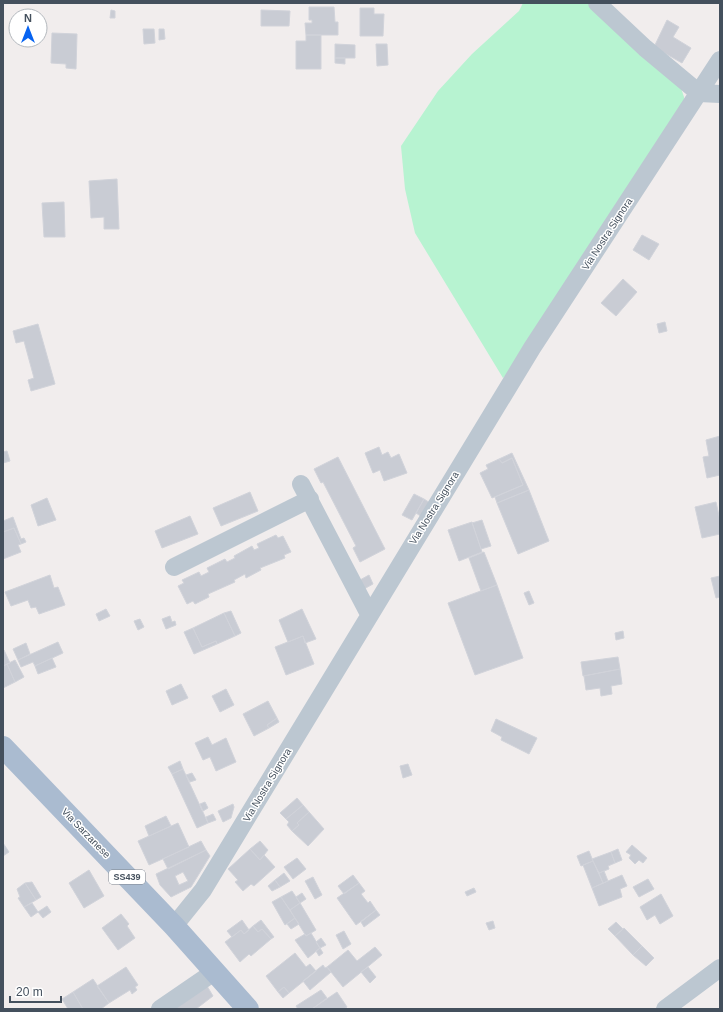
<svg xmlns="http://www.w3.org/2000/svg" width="723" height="1012" viewBox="0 0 723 1012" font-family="Arial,sans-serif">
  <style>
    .green { fill: #b7f3d1 }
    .building { fill: #c9ccd4; stroke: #d1d3da; fill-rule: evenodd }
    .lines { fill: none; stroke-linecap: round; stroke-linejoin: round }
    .street { stroke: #bcc7d1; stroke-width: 18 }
    .primary { stroke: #aabbd0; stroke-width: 22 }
    .labels { text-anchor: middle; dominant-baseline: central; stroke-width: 3; stroke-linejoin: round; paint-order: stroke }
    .shield { fill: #fff; stroke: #7c848e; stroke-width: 1 }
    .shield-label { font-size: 9px; font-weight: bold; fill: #44505d }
    .street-label { font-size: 10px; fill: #44505d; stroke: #fff }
  </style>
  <rect width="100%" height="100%" fill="#f1eded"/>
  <path class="green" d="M523,3H588L681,88L684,97V105L511,370L503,378L415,233L405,189L401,146L438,91L472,54L519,11Z"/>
  <path class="building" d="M309,7H334L335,22H338V35H306L305,23H312V20H309Z
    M360,8H374V14H384L383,36H360Z
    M111,10L115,11V18H110Z
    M261,10L290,11L289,26H261Z
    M667,20L679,27L673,37L691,48L682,63L654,47Z
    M143,29H154L155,43L144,44Z
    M159,29H164L165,39L159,40Z
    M52,33L77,34L76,69L66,68V64L51,63Z
    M306,35H321V69H296V41H306Z
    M335,44L355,45V58H335Z
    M376,44H387L388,65L377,66Z
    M335,58H345V64L335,63Z
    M117,179L119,229H104V217L91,218L89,181Z
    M64,202L65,237H44L42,203Z
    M642,235L659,244L649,260L633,250Z
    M623,279L637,292L616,316L601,303Z
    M665,322L667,331L659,333L657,324Z
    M38,324L55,384L31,391L28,380L34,378L24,341L16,343L13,331Z
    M720,436V475L707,478L703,457L709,456L706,440Z
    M379,447L382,455L388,452L391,458L399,454L407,473L384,481L380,470L373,473L365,453Z
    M7,451L10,461L3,463V452Z
    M512,453L529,490L497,503L495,497L523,485L512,458L502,463L499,459Z
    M338,457L385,549L360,562L353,548L356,546L323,482L321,483L314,469Z
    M512,458L523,485L492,498L480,473L488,469L486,465L499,459L502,463Z
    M529,490L549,541L518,554L497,503Z
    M250,492L258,511L221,526L213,508Z
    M414,494L424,499L412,520L402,515Z
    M47,498L56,520L38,526L31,505Z
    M424,499L430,503L422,517L416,513Z
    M716,502L720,520V534L702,538L695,507Z
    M190,516L198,534L162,548L155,531Z
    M13,517L21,539L24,538L26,542L21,544L14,528L3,532V521Z
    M482,520L491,546L481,549L472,523Z
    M472,522L482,552L459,561L448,530Z
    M14,528L21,544L18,545L21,552L3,559V532Z
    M276,535L278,538L283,536L291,552L284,555L285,558L260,568L261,570L246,578L245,574L234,580L235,582L208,594L209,597L195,604L193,601L187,604L178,586L184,583L182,580L199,572L201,576L209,572L207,568L225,559L227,562L235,558L234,556L252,546L254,550L259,548L257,544Z
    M484,552L497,585L481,591L469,558Z
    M50,575L54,588L58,587L65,605L39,614L36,607L31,608L28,600L11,606L5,592Z
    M369,575L373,584L364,589L360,580Z
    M720,576V597L716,598L711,578Z
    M497,585L523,658L475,675L448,603Z
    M529,591L534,603L529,605L524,593Z
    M106,609L110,616L99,621L96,614Z
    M302,609L316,639L305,643L303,636L288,642L279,620Z
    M231,611L241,633L235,636L224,613Z
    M224,613L235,636L217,644L216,641L202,647L193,628Z
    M170,616L172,622L175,621L176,625L166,629L162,619Z
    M140,619L144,627L138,630L134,621Z
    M193,628L202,647L216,641L217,644L194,654L184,632Z
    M623,631L624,638L616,640L615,633Z
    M303,636L314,664L286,675L275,647Z
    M58,642L63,653L35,666L33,662L21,667L18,660Z
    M26,643L30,654L18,660L13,649Z
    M4,650L10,663L3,666V651Z
    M618,657L620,669L583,676L581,662Z
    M52,658L56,667L38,674L35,666Z
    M15,660L24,677L15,682L7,664Z
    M7,664L15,682L3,688V666Z
    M620,669L622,684L611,686L612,694L601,696L600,688L586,690L584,676Z
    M181,684L188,698L172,705L166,691Z
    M226,689L234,705L220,712L212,696Z
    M268,701L277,718L267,725L269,728L254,736L243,714Z
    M277,718L279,722L269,728L267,725Z
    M496,719L537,738L529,754L501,740L502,737L491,731Z
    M208,737L212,745L226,738L236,762L216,771L210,757L203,760L195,743Z
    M180,761L183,769L172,774L168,767Z
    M408,764L412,775L403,778L400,766Z
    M183,769L208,823L197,828L172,774Z
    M192,773L196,780L190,782L186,775Z
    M297,798L303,805L286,819L280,813Z
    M205,802L208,808L203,811L200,804Z
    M233,804L234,807L231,818L223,822L218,811Z
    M303,805L309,812L297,823L299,825L292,831L287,825L289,822L286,819Z
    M309,812L324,829L308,846L292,831L299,825L297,823Z
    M213,814L216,820L208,823L206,817Z
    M166,816L171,826L149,836L145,826Z
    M178,823L189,847L149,865L138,841Z
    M201,841L206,850L168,869L163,859Z
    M260,841L268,850L260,860L250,849Z
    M3,843L9,852L3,856Z
    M632,845L647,858L643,863L639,860L635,864L629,858L631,855L626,852Z
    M250,849L260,860L264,855L275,867L254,886L251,884L243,891L235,882L238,880L228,869Z
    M618,849L622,860L615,863L611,852Z
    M206,850L210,856L191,887L171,897L160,885L156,874ZM183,872L188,881L179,885L175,876Z
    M589,851L593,861L581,866L577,856Z
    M611,852L615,863L608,866L609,869L599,873L592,859Z
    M297,858L306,869L293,879L284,867Z
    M593,861L603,883L592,888L583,865Z
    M89,870L104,896L84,908L69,883Z
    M604,871L608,881L603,883L599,873Z
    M284,873L290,881L280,887L275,880Z
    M353,875L359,883L344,894L338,886Z
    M622,875L627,886L620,889L622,897L599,906L592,888Z
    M313,877L322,895L315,899L305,881Z
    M648,879L654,889L639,897L633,887Z
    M275,880L280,887L272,891L268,886Z
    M32,882L41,897L36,900L25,883Z
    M25,883L36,900L24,907L18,898L20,897L17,889Z
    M359,883L365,891L361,894L368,903L370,901L376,910L356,925L337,898Z
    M474,888L476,892L467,896L465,892Z
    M292,891L300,903L290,910L281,897Z
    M302,893L306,899L300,903L296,897Z
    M661,894L673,916L660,924L655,915L647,920L640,907Z
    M281,897L295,918L285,925L272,902Z
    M32,903L38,912L31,917L24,907Z
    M300,903L316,930L306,936L290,910Z
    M47,906L51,912L43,918L38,912Z
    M376,910L380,915L364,927L361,922Z
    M121,914L129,924L127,926L135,938L118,950L102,928Z
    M295,918L299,924L291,929L287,924Z
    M242,920L249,930L244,934L241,930L232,937L227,931Z
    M261,920L274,937L271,939L262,929L258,932L253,926Z
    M493,921L495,928L489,930L486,923Z
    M616,922L623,929L615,936L608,929Z
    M253,926L258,932L262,929L271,939L251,956L249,954L240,962L225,942L241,930L244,934Z
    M624,928L642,946L633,955L615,936Z
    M344,931L351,944L343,949L336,935Z
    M311,933L320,948L308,958L295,940L305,934L306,936Z
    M321,938L326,945L320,948L316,942Z
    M642,946L654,958L646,966L633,955Z
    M375,947L382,955L343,987L327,967L348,950L357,961Z
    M320,948L323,953L319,956L316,951Z
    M295,953L306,967L310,964L316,971L289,993L284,987L278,992L266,976Z
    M323,965L325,968L327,967L331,972L310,990L303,981Z
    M126,967L138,985L135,987L137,990L132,994L130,990L109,1003L97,986Z
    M368,967L376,977L370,983L361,972Z
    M93,979L109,1003L101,1009H83L73,992Z
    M207,986L213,996L196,1009H175Z
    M284,987L289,993L283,998L278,992Z
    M321,990L327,998L312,1009H298L296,1006Z
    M73,992L83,1009H68L62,999Z
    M337,992L347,1007L344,1009H312Z"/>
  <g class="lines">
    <path class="street" d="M597,3L645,48L699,93L720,94
      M301,484L369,614
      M174,567L310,499
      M174,926L203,890L532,348L720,60
      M160,1009L214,972
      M665,1009L720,968"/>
    <path class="primary" d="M3,747L174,926L248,1009"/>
  </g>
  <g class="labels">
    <rect class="shield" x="109" y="870" width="36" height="14" rx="3"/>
    <g class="shield-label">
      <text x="127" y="877">SS439</text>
    </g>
    <g class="street-label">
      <text transform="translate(607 234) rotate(-57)">Via Nostra Signora</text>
      <text transform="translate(434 508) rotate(-58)">Via Nostra Signora</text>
      <text transform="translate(267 785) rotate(-59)">Via Nostra Signora</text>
      <text transform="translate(86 833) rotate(46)">Via Sarzanese</text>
    </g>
  </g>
  <rect width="723" height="1012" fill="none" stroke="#44505d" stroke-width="8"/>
  <g transform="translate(28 28)"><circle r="19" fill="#ffffff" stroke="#b4b9be"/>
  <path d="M0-3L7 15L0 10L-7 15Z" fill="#0763f1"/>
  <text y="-6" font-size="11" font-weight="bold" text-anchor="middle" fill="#44505d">N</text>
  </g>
  <path d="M10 996v6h51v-6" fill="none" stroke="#44505d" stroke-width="2"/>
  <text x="16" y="996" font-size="12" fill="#44505d" stroke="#ffffff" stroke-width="3" paint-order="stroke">20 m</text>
</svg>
